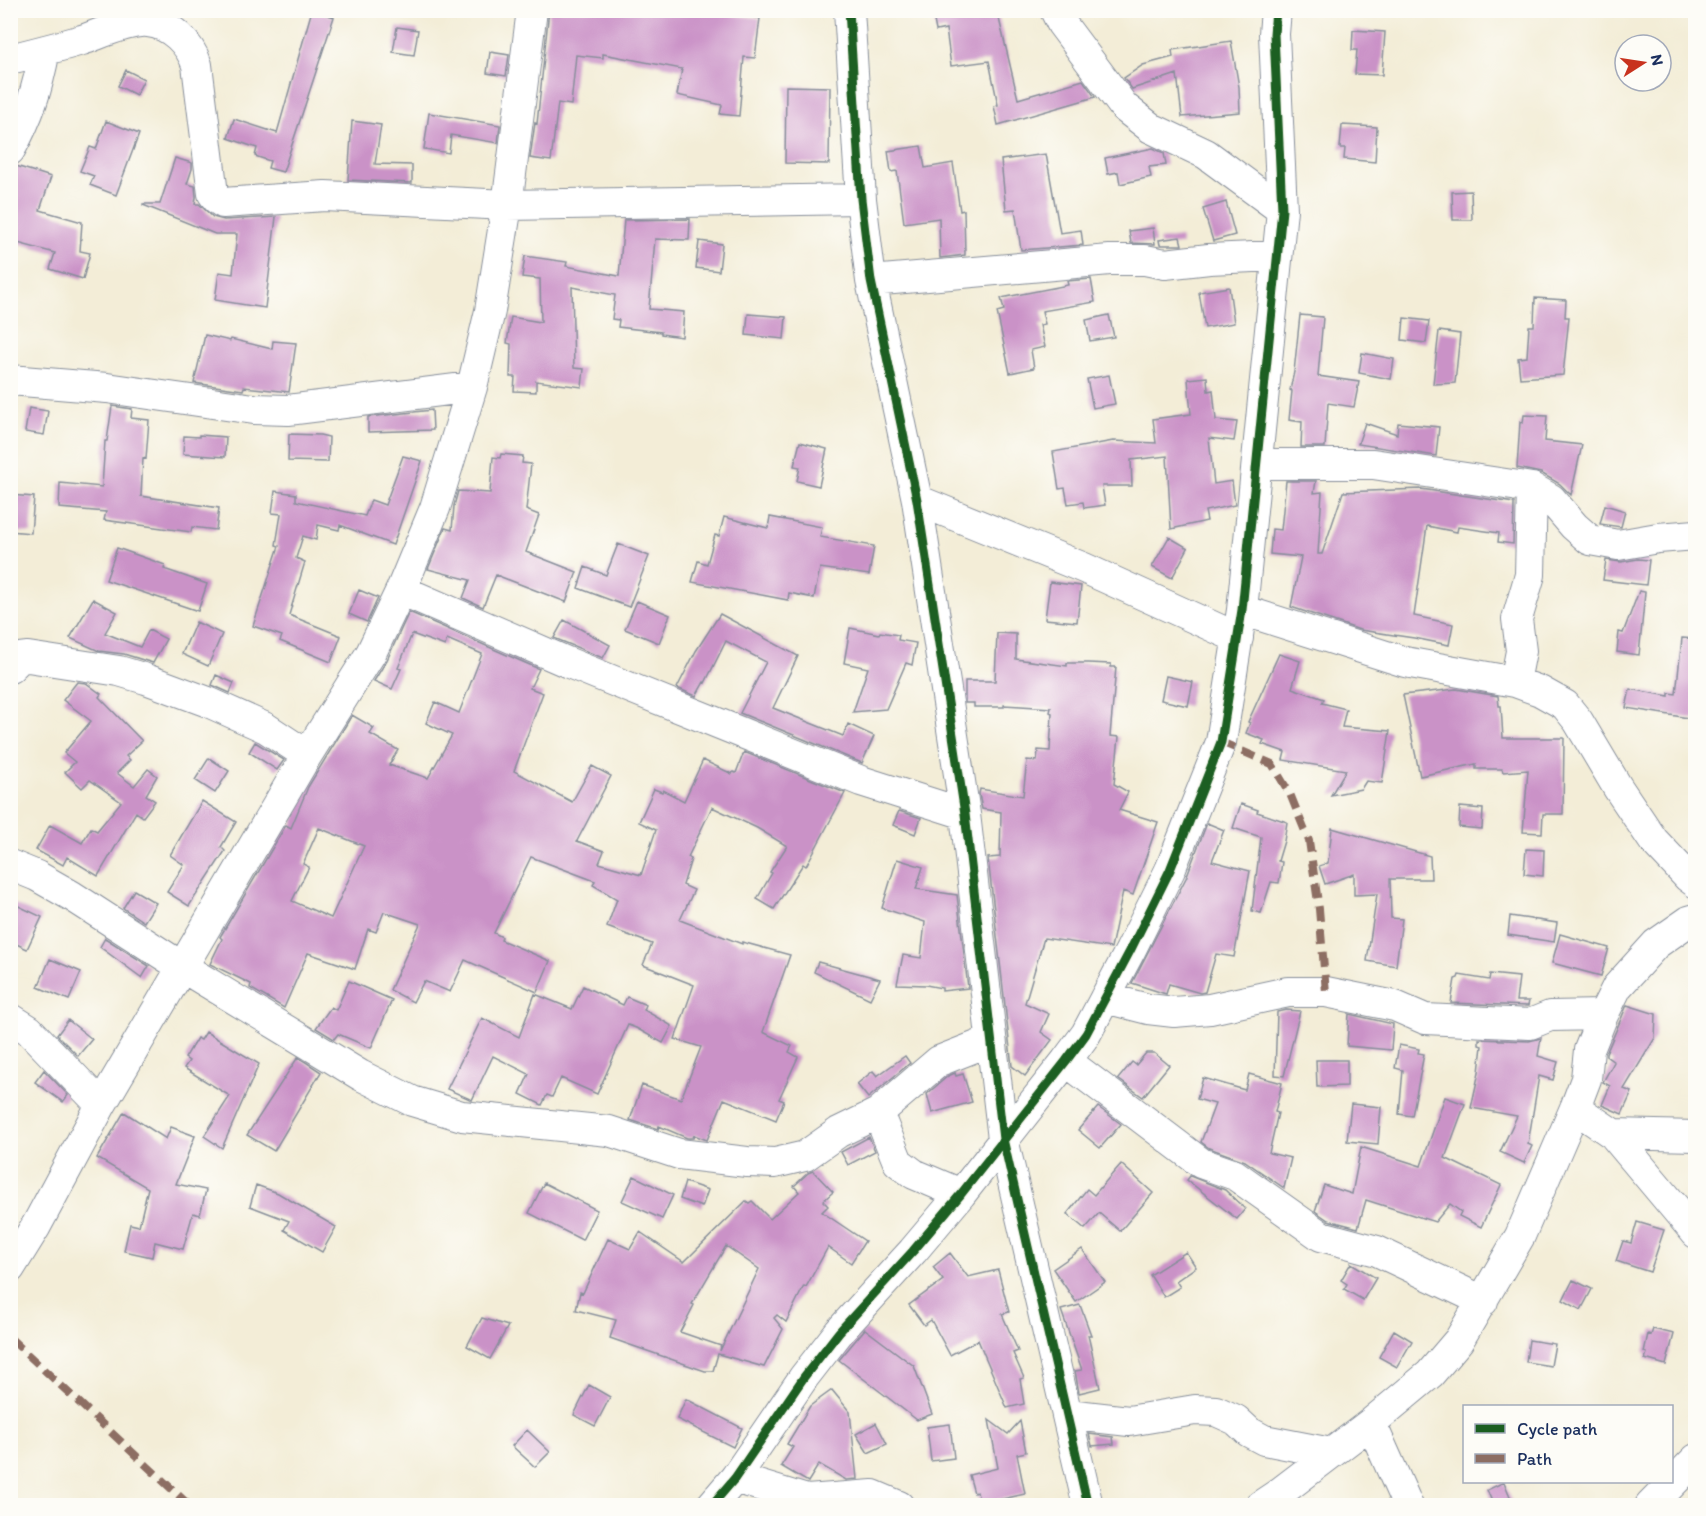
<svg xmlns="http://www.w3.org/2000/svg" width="1706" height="1516" viewBox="0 0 1706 1516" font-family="Itim,sans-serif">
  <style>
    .building { fill: #ca92c7; fill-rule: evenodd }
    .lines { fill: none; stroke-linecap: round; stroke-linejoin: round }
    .minor-casing { stroke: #878e9a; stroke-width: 32 }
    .minor { stroke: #fff; stroke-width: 30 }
    .quiet { stroke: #8d6e63; stroke-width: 8; stroke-dasharray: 15 8; stroke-linecap: butt }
    .cycleway-casing { stroke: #fdfcf7; stroke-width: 13 }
    .cycleway { stroke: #1b5e20; stroke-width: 9 }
  </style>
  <rect width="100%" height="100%" fill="#fdfcf7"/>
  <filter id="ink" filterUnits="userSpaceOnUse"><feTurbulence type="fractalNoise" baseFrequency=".0167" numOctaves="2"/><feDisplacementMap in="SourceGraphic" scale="12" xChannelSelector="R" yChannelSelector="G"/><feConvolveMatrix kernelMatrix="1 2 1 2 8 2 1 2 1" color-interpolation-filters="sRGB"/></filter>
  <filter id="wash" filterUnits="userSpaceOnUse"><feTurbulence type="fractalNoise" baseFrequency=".008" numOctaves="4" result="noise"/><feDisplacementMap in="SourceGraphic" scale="24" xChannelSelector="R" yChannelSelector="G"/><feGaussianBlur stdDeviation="1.35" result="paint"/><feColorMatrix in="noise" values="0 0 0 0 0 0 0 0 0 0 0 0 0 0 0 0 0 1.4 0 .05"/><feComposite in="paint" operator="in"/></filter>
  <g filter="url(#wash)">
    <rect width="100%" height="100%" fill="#f3edd7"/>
    <g id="blocks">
      <path class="building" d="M312,10L334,17L283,172L268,168L270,161L255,156L257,148L228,138L234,119L277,133Z
        M549,10H722V14L760,18L755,58L744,57L739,116L720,114L722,105L677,95L682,69L603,54V58L576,55L571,105L558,103L551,161L530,158L535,123L537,124Z
        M932,10H997L1018,99L1083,80L1095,97L998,125L994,106L998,105L989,61L951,66L946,29L936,31Z
        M397,27L418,30L414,55L393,52Z
        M1353,30L1385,32L1382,75L1355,74L1357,50H1352Z
        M1231,41L1239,87L1240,112L1182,117L1177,74L1132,89L1124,78L1143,65L1173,57L1172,50Z
        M490,52L509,55L506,76L487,73Z
        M126,70L144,79L136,95L118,86Z
        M786,86L830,87L829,164L785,163Z
        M429,113L500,125L498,143L451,135L449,153L424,149Z
        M106,121L139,134L116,195L90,185L94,176L80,171L90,147L96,149Z
        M352,121L381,125L375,164L412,165V183L348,180Z
        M1342,125L1377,127L1375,162L1344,159L1345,148H1340Z
        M921,146L925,168L953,163L960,211L964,210L965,255L940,258L939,218L904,223L897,171L891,172L888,151Z
        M1153,148L1164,153L1166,165L1149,167L1151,177L1120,184L1118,172L1108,174L1105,158Z
        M1046,154L1060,233L1081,230L1083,245L1021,250L1015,209L1006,210L1001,160Z
        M175,158L192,163V169L187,184L195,186L196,197L195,204H199L213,217L224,220L276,217L265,308L215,300L219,272L233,274L237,234H215L143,205V204H160Z
        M16,166L51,177L40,210L82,222L80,251L90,253L83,279L50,269L55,253L10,241V167Z
        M1471,191L1472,220H1453L1452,192Z
        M1226,202L1235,235L1213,241L1203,209Z
        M690,219L689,240L655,239L649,309L684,312L682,337L661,334V332L618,327L619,320L612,319L615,295L572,287L574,368L584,369L582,387L536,381V392L514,391L515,377H510L511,344L507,343L511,317L541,322L540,279L522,277L525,256L567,262L566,266L619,276L624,220Z
        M1153,228L1155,244L1131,243L1129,231Z
        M1180,237L1182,245H1160L1159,240Z
        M699,241L722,244L719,271L696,268Z
        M1091,279L1095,302L1042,311L1045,324L1040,325L1045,347L1031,350L1034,368L1010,373L997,312L1004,310L1001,298L1068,285L1067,281Z
        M1229,287L1234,323L1205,328L1199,292Z
        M1535,298L1566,300L1565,317H1569L1563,375L1520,378L1518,358L1527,357L1529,326H1534Z
        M748,314L786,317L784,339L746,335Z
        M1109,315L1114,337L1090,341L1086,320Z
        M1300,315L1323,317L1318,376L1359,382L1354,407L1328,403L1325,447H1301L1302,422L1289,420L1292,391L1290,390L1294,372Z
        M1404,318L1429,321L1426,343L1402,340Z
        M1439,331L1460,334L1455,383L1433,384Z
        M205,335L230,341L231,339L272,349L273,341L296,343L289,392L244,387L243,390L194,383Z
        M1362,353L1394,359L1391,379L1359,373Z
        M1109,375L1115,404L1093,408L1087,379Z
        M1207,377L1208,391L1213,390L1216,420L1237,422L1234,441L1209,438L1214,484L1232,481L1235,505L1205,511L1207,521L1171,529L1167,456L1131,460L1132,486H1102L1105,505L1084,508L1083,502L1068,504L1065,488L1059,489L1053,452L1113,441L1156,443L1153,419L1191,414L1188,379Z
        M112,406L132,409L131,418L149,420L146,459L143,458L141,496L219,508L216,530L192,527L191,532L104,520L106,512L59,508L60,483L102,487L105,441H107Z
        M29,408L48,411L44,435L25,432Z
        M432,410L433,430L368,432V417Z
        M1524,415L1547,416L1545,441L1582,445L1571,495L1560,484L1541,473L1517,468L1520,422L1523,423Z
        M1365,423L1397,434L1398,423L1439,427L1436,456L1358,444Z
        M289,434L320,435L329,437L328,462L288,461Z
        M199,435L226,437L225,457L183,454L184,436L199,437Z
        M800,442L827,449L819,486L797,481L800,467L794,466Z
        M501,454L523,456L522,463L531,464L526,510L539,515L526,552L577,572L566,602L496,575L483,607L463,598L470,580L428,569L445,528L452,530L454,506L458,491L490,493L493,457L500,458Z
        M403,456L422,461L393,545L340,525L339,530L318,525L316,540L303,536L296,558L305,562L289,615L341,636L331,662L280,641L282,636L253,626L279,546L276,545L281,514L272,513L275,491L296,494V501L365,516L371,500L385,505Z
        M1286,481H1316L1314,493L1322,492L1318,554H1322L1343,492L1421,489L1514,503L1513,544L1498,542L1499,533L1458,527L1457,532L1427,526L1414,616L1453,624L1449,645L1414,638L1360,630L1291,607L1301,557L1270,554L1272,529L1281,530Z
        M10,495L34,497L31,533L10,531Z
        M1605,505L1625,511L1621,527L1600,524Z
        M724,517L768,528L770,517L822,527L820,537L874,546L869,575L820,568L814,598L789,593L788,600L692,582L698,561L707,564L715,535L719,536Z
        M1169,537L1188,548L1172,578L1152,567Z
        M618,544L649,556L629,607L578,588L585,567L606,575Z
        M117,548L165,565L164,569L207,584L198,611L106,580Z
        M1638,559L1649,560L1646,585L1603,580L1606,560L1621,562Z
        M1050,582L1081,586L1077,622L1045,619Z
        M359,590L378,598L367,622L349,614Z
        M1639,591L1645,592L1639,655L1617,652L1619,632L1623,633Z
        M93,599L117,612L105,633L140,647L149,630L166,639L153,663L124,654L99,651L70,638Z
        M637,601L670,615L659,643L625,629Z
        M409,612L539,669L530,688L543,693L514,771L572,802L592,766L611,776L577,841L604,851L599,863L641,875L656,830L639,822L654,789L662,792L663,790L684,801L703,760L732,774L733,772L736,773L744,752L845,793L806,866L803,864L774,909L757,899L772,873L770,872L787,846L757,828L712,807L688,857L691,859L683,885L694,890L680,920L742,944V942L790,955L763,1032L792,1046L789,1052L798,1057L779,1099L784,1101L776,1120L724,1099L707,1140L694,1135L693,1138H687L659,1126L658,1129L630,1120L642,1085L681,1099L701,1047L675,1039L694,985L643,965L652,944L607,927L617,899L593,885L595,881L531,857L494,933L502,937L501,940L550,961L537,992L465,960L450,992L424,981L413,1002L390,990L420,924L384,912L376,932L368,929L355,969L308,953L284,1008L250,988L251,984L210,964L222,939L220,937L286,825L291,828L308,787L352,715L374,728L370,734L398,750L389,765L428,778L452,735L426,723L435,702L459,713L482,654L447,639L445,646L412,634L398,668L401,669L392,689L374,681L387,660ZM319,828L364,846L331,918L292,901L309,867L303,864Z
        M720,614L798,656L773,708L843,736L848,724L874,736L862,763L740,713L766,662L726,641L705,683L704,682L696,696L677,688L696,651Z
        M564,620L610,645L603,658L554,638Z
        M196,622L222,634L208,666L182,654Z
        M850,628L879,634L880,632L899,635L898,640L916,643L912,665L906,663L886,709L853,712L868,668L844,663Z
        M997,633L1016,634V659L1067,666V663H1088L1111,664V667H1116L1110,736L1119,737L1114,784L1128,792L1119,810L1158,822L1133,895L1123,891L1111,948L1044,938L1025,1003L1049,1014L1041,1032L1052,1040L1025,1076L1012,1066L988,858L1000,857L1001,812L982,809L979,794L980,789L1023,796L1027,760L1037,761L1038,750L1050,751L1052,713L1050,712L1051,708L1004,705V707H974V703H965V681H995Z
        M1682,638L1695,639V719L1626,708L1630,689L1669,696V693L1676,694Z
        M1279,654L1300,661L1292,688L1324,699L1322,703L1346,709L1342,727L1390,731L1382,783L1366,781L1361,789L1331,795L1346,770L1283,760L1285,752L1262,744L1264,740L1246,733L1250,723L1248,722Z
        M216,675L234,683L230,693L212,685Z
        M1166,676L1193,682L1188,706L1161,700Z
        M77,682L86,683L101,694L99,697L142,741L126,756L130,760L117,773L134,786L148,769L157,776L146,795L155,801L143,817L136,812L98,876L67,857L63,865L36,850L50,825L82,843L91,828L97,831L121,802L90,780L82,788L65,772L75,762L64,753L91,721L63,700Z
        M1456,689L1498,696L1499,706H1501L1503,738H1564L1563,814H1543L1542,833L1523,832L1528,770L1503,772L1502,769H1476V764L1420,776L1403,695Z
        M255,742L284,760L277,770L249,752Z
        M209,758L229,771L215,793L195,780Z
        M202,801L236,822L221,847L225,851L189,906L167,892L184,865L170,855Z
        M1241,804L1258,810L1257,812L1287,822L1284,841L1278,861L1282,862L1279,883L1271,882L1261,913L1252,911L1261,837L1233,828Z
        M1460,807L1483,809L1482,829L1459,827Z
        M899,811L921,818L915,834L893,825Z
        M1207,823L1224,830L1212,861L1250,871L1234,957L1216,954L1205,992L1200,993L1169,984L1166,994L1132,983L1186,878Z
        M1332,828L1430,856L1431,879H1390L1391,918L1402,919L1396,966L1367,961L1377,894L1354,895V874L1325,884L1319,866L1328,863Z
        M1526,849L1544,850L1543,876L1524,874Z
        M897,859L923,867L916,889L957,895L968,988L942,991V988L926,985L897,984L903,955L921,958L925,922L882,908Z
        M134,890L156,903L144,922L123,908Z
        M10,902L42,917L27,949L10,941Z
        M1510,916L1557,923L1554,942L1508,935Z
        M1560,934L1609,948L1601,976L1552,963Z
        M105,938L149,966L142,978L100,947Z
        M50,959L81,972L69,1000L38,987Z
        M818,962L880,979L870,999L814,972Z
        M1490,974L1519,977L1516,1001H1529L1528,1006L1451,1003L1455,979L1458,978L1459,975L1489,980Z
        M349,981L392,1000L371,1048L338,1034L334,1039L316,1028L331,1007L336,1010Z
        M583,986L623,1005L627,997L646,1005L644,1010L672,1026L663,1043L636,1028L628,1025L597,1094L561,1078L552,1097L547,1095L542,1105L520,1094L529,1074L493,1056L472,1100L447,1089L482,1018L519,1037L535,994L572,1009Z
        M1627,1005L1656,1014L1655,1038L1624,1089L1632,1092L1622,1114L1602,1105L1610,1086L1603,1082L1614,1062L1606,1056V1054Z
        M1286,1010L1300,1011L1284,1076L1275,1075L1277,1012Z
        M1349,1014L1393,1024L1391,1050L1347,1046Z
        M68,1020L92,1039L78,1056L57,1035Z
        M206,1032L259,1064L222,1148L204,1136L230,1096L184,1068L189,1061L185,1058L197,1038L201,1040Z
        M1541,1038L1538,1056L1558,1062L1553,1080L1539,1076L1528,1144L1532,1146L1524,1163L1500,1152L1517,1116L1471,1108L1479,1072L1482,1046L1479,1045V1039L1529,1041Z
        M1399,1045L1419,1049L1418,1053L1424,1054L1412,1116L1399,1114L1403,1070L1395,1068Z
        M1146,1053H1154L1169,1065L1143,1097L1118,1079L1132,1062L1136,1065Z
        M905,1056L910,1063L868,1098L857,1084L873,1071L877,1076Z
        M298,1057L321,1072L274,1151L247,1135Z
        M1316,1060H1347V1086L1317,1087Z
        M44,1070L68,1095L63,1102L35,1082Z
        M955,1073L956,1076L963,1074L972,1102L932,1113L927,1094L948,1076Z
        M1249,1074L1282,1083L1275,1112L1278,1113L1269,1153L1291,1158L1284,1188L1245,1161L1209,1148L1201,1142L1215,1104L1197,1099L1203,1078L1245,1090Z
        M1445,1097L1465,1104L1445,1158L1501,1185L1481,1227L1459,1216L1461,1212L1450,1204L1435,1222L1366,1200L1358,1228L1328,1220L1315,1211L1324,1185L1352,1194L1361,1147L1421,1166Z
        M1351,1104L1381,1107L1378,1144L1347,1141Z
        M1098,1107L1121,1124L1100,1148L1078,1130Z
        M124,1112L166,1139L171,1127L195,1136L176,1184L206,1190L200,1215L193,1213L183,1249L155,1242L152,1257L124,1251L130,1224L139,1226L148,1188L97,1158Z
        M869,1137L875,1151L848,1165L841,1152Z
        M1121,1164L1153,1193L1120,1231L1099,1213L1085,1229L1067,1214L1087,1189L1094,1195Z
        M813,1171L833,1192L823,1201L828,1206L822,1212L865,1241L851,1263L828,1247L806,1287L804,1286L786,1322L777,1315L774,1318L783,1329L764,1367L718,1354L713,1371H705L610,1338L616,1320L576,1310L580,1292L583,1293L608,1239L630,1249L640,1232L684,1262L746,1201L749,1203L752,1201L770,1219L799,1192L794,1186L808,1173ZM726,1246L759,1269L720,1351L721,1346L680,1332L694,1305L692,1304Z
        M634,1176L673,1195L662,1219L622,1201Z
        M1190,1176L1225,1190L1245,1209L1237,1219L1187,1180Z
        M685,1182L708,1190L702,1207L680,1199Z
        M544,1183L597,1210L582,1240L529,1213Z
        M256,1185L278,1193L336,1227L322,1252L284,1230L289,1221L250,1206Z
        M1637,1222L1664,1230L1650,1272L1616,1261L1623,1241L1631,1243Z
        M1082,1249L1105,1282L1076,1302L1053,1269Z
        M1186,1252L1196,1267L1176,1281L1180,1287L1164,1297L1150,1275Z
        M950,1253L968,1277L998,1270L1009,1312L1002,1314L1018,1351L1013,1353L1024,1378L1020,1379L1024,1404L1007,1408L978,1340L950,1355L931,1320L924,1325L909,1305L943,1280L933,1267Z
        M1351,1263L1376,1278L1363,1300L1344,1289L1347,1284L1341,1280Z
        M1573,1280L1592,1289L1581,1310L1563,1300Z
        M1080,1305L1091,1335H1088L1100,1388L1079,1393L1075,1371L1082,1370L1061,1310Z
        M482,1318L508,1326L490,1359L467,1346Z
        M865,1329L914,1366L932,1414L917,1420L839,1360Z
        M1653,1329L1674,1334L1666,1365L1645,1359L1647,1353L1644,1352L1648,1334L1651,1335Z
        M1394,1330L1412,1341L1397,1367L1379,1357Z
        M1529,1340L1555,1344L1551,1366L1526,1362Z
        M589,1385L610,1397L595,1426L574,1415Z
        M832,1390L850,1412L857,1479L846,1480L819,1464L808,1482L781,1466L793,1447L787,1444L810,1406Z
        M686,1399L742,1428L733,1447L677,1419Z
        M989,1420L1008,1434L1020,1421L1026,1452L1017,1454L1025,1494L980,1504L977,1492L974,1493L969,1475L998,1468Z
        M876,1423L887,1444L868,1453L856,1434Z
        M950,1424L954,1458L931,1461L927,1427Z
        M527,1430L550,1452L535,1467L512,1446Z
        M1089,1434L1113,1437L1114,1444L1092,1446Z
        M1504,1482L1514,1506H1494L1487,1490Z"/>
    </g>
  </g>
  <g filter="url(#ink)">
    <use href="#blocks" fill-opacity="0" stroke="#878e9a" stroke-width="1.5"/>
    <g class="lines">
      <defs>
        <path id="minor" d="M849,10L861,199L871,281L917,500L965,814L1003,1139L1088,1506
          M1055,10L1062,24L1124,107L1151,128L1206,154L1282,210
          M10,59C34,53 58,47 82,40C100,34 129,20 148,22C171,24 190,44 197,65L213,194L217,199L223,203L325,196L507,205L861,199
          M10,150C30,114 37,90 45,50
          M871,281L1110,260H1145L1165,264L1209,259L1276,256
          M10,380L107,388L254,409L288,410L472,387
          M1258,464H1373L1532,488L1551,499L1574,526L1590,540L1618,545L1658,538L1696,535
          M917,500L1084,568L1238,638
          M401,590L569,663L861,781L965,814
          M1242,610L1405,662L1515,682L1540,691L1565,705L1578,721L1618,788L1653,840L1688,877L1696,883
          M10,668L20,658L28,657L119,671L146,679L208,702L266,728L307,755
          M1515,682L1521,651L1517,619L1530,575L1532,488
          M10,865L37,876L72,896L182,967L360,1075L412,1101L462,1116L609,1131L679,1154L747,1162L775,1163L805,1156L839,1132L878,1113L939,1061L990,1041
          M1105,998L1148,1009L1174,1012L1210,1009L1288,992H1326L1395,1006L1425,1019L1530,1024L1550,1016L1603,1015
          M10,1018L29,1030L101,1105
          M1066,1061L1201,1163L1235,1175L1321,1236L1377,1251L1483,1301
          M1575,1108L1613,1134L1696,1233
          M878,1113L898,1162L914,1174L961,1194
          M1613,1134L1696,1136
          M10,1268L36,1226L101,1105L307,755L371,653L401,590L435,508L472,387L490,311L507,205L532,10
          M1067,1414L1129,1421L1195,1410L1216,1411L1236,1420L1249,1432L1264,1440L1331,1453
          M1371,1423L1408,1506
          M735,1478L807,1500L873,1495L899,1506
          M711,1506L735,1478L804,1377L839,1332L913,1251L961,1194L1066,1061L1086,1034L1130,951L1170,870L1221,742L1242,610L1282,210L1274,34L1276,10
          M1260,1506L1278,1494L1371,1423L1430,1374L1459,1340L1520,1236L1575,1108L1586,1079L1589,1050L1603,1015L1617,987L1656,944L1689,921L1696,919
          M1650,1506L1696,1459"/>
      </defs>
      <use href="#minor" class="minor-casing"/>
      <use href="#minor" class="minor"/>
      <path class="quiet" d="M1221,742L1272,764L1290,794L1309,841L1319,909L1326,992
        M10,1338L190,1506"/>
      <defs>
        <path id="cycleway" d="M849,10L861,199L871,281L917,500L965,814L1003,1139L1088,1506
          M711,1506L735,1478L804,1377L839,1332L913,1251L961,1194L1066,1061L1086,1034L1130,951L1170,870L1221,742L1242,610L1282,210L1274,34L1276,10"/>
      </defs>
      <use href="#cycleway" class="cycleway-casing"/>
      <use href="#cycleway" class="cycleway"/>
    </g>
  </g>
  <rect width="1706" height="1516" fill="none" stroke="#fdfcf7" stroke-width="36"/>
  <rect x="1463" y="1405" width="210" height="78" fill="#fdfcf7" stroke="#a3aaba" stroke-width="1.5"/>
  <rect x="1475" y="1424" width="30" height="9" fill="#1b5e20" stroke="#a3aaba" stroke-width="1.5"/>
  <text x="1517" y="1435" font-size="18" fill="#1b2f5e">Cycle path</text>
  <rect x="1475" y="1454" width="30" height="9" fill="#8d6e63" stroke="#a3aaba" stroke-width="1.5"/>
  <text x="1517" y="1465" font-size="18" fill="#1b2f5e">Path</text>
  <g transform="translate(1643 63) rotate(78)"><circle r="28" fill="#fdfcf7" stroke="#a3aaba" stroke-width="1.5"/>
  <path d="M0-4.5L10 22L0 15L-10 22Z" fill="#c8321e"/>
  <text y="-9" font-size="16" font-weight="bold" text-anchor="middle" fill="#1b2f5e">N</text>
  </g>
</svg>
